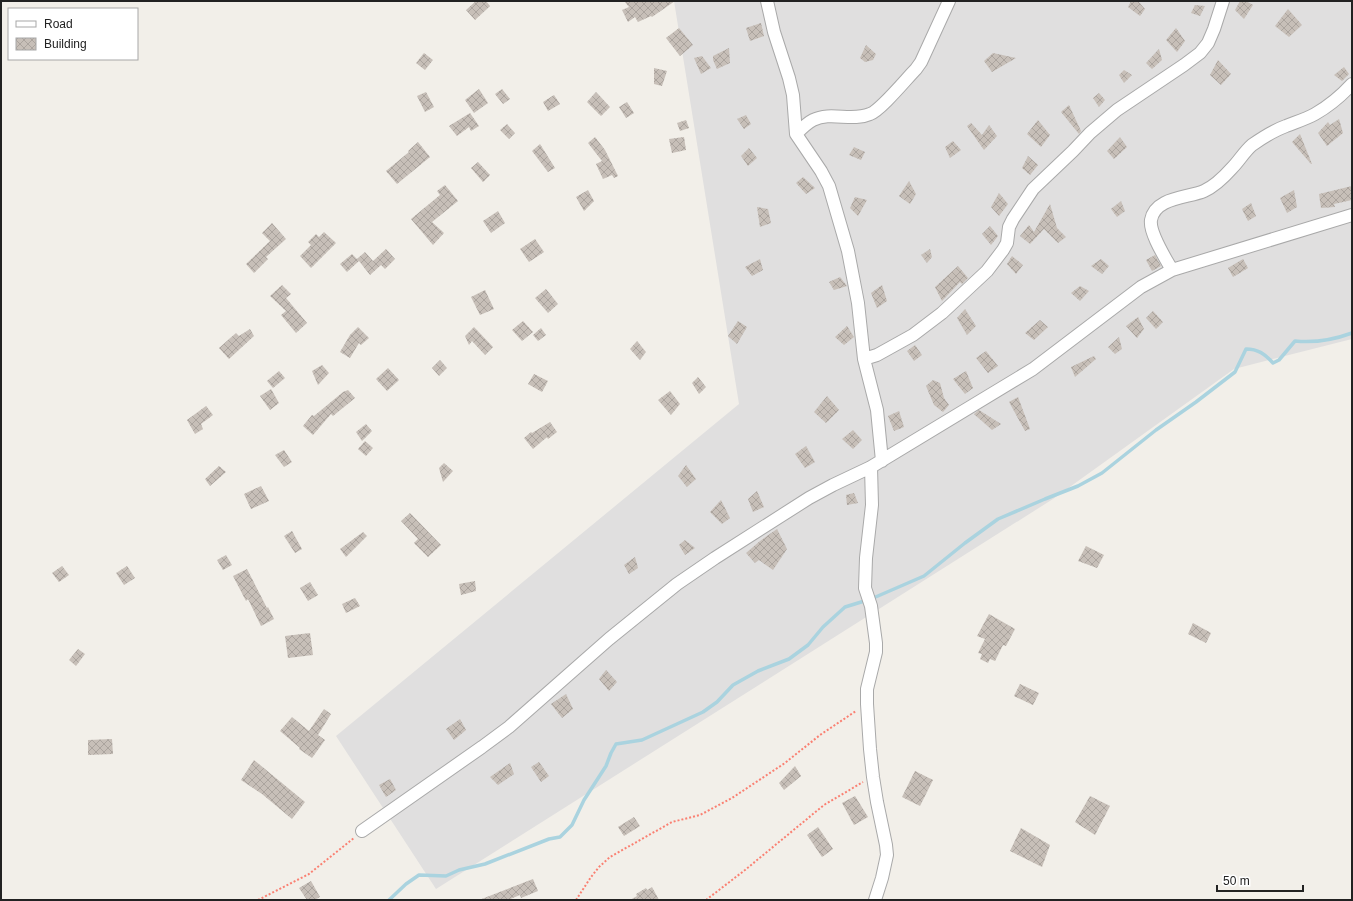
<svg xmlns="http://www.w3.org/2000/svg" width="1353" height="901" viewBox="0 0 1353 901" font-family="Helvetica,sans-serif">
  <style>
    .residential { fill: #e0dfdf }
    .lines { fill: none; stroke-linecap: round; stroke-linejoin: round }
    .stream { stroke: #aad3df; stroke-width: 3.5 }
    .building { fill: url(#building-cross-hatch) }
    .minor-casing { stroke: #a9a9a9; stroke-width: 14 }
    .path { stroke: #fa8072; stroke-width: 2; stroke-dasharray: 2 2; stroke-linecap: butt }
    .minor { stroke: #fff; stroke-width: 12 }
  </style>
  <defs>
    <pattern id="building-cross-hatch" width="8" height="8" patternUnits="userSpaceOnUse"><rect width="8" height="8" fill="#c7bfb8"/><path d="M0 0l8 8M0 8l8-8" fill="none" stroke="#aba49e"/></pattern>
  </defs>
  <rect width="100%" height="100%" fill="#f2efe9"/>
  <path class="residential" d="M674,1H1352V339L1234,369L1053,499L436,889L336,736L739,404Z"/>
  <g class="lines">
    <path class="stream" d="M389,900L406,884L419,875L446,876L459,870L485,864L549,839L560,837L572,825L584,800L606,766L611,753L616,744L642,740L703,712L717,702L733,685L758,671L789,659L808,645L823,627L845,607L871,599L924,576L965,543L998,519L1045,499L1078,486L1102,473L1156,430L1196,402L1235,372L1246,349C1258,349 1265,354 1273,363L1279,360L1295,341C1315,343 1333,340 1352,333"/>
  </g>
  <path class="building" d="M476,1H486L490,6L475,20L466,10Z
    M624,1H675L652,17L651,16L638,22L635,17L628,22L622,10L629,7Z
    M1131,1H1138L1145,9L1140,16L1128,7Z
    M1240,1H1246L1253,5L1244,19L1235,10Z
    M1195,5L1205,6L1200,16L1191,13Z
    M1288,9L1302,25L1289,37L1275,26Z
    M761,23L764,36L750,41L746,28Z
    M679,28L693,45L680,56L666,38Z
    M1176,28L1185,41L1177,52L1166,40Z
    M866,45L876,54L873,60L865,62L860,58Z
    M729,48L730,63L717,69L713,60V56Z
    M1159,49L1162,60L1152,69L1146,63Z
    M424,53L433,60L425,70L416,63Z
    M993,53L1016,58L992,72L984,61Z
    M702,56L711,68L701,74L694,58Z
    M1218,60L1231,74L1221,85L1210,75Z
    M1344,67L1349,74L1342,81L1334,75Z
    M654,68L667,71L662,86L654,84Z
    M1124,70L1132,75L1124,83L1119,75Z
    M479,89L488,103L474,113L465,100Z
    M502,89L510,99L503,104L495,94Z
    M426,92L434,107L425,112L417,96Z
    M596,92L610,107L601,116L587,102Z
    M1099,93L1105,100L1099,107L1093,98Z
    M554,95L560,104L548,111L543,102Z
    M627,102L634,113L626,118L619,107Z
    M1069,105L1081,131L1079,134L1061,112Z
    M470,113L479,126L471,131L469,127L457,136L449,126Z
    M746,115L751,124L744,129L737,119Z
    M1339,119L1343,133L1327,146L1318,133L1328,122L1330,125Z
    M686,120L689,128L680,131L677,123Z
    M1038,120L1050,135L1041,147L1027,134Z
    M971,123L982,135L989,125L997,136L984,150L967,126Z
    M507,124L515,133L509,139L500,130Z
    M1300,134L1312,164H1311L1292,142Z
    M595,137L605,150L618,176L614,178L612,175L603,179L596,164L602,161L588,143Z
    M684,137L686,150L672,153L669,139Z
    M1120,137L1127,147L1114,159L1107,151Z
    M953,141L961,150L950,158L945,147Z
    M418,142L430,157L397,184L386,171L409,152L408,151Z
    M540,144L555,168L548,172L532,151Z
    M854,147L865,152L861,160L849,155Z
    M749,148L757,158L748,166L741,156Z
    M1028,156L1038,165L1030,175L1022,168Z
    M478,162L490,175L483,182L471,168Z
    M803,177L815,188L806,194L796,183Z
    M909,181L916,194L910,204L899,196Z
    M445,185L458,201L432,222L444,233L433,245L411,219L440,195L437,191Z
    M1352,186V200L1334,204L1335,207L1321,208L1319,194Z
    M588,190L594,201L584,211L576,197Z
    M1294,190L1297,207L1287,213L1280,198Z
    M999,193L1008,204L999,216L991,207Z
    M855,197L867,200L858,216L850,208Z
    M1121,201L1125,211L1117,217L1111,209Z
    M1251,203L1256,216L1248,221L1242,209Z
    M1050,204L1057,228L1066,237L1058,243L1044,229L1030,244L1020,236L1029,225L1034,232Z
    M757,207L768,209L771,223L760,227Z
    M498,211L505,223L491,233L483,221Z
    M272,223L286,239L266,257L268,259L254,273L246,264L270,241L262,233Z
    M990,226L998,236L991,245L982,234Z
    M324,232L336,243L311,268L300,256L311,245L308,242L316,234L319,237Z
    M535,239L544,252L529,262L520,249Z
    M386,249L395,259L385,269L381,265L370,275L359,261L347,272L340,264L352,254L357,259L365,252L373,261Z
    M930,249L932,257L927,263L921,255Z
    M1155,255L1161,266L1152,271L1146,260Z
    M1012,256L1023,265L1016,274L1007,264Z
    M760,259L763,270L752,276L745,267Z
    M1101,259L1109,266L1102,274L1091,266Z
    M1243,259L1248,268L1233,277L1228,268Z
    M958,266L968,278L962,284L960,282L942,301L935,287Z
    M840,277L847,286L834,290L829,282Z
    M282,285L291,294L286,298L307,323L296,333L281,315L286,311L270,296Z
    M882,285L887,301L877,308L871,293Z
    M1080,286L1089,291L1080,301L1071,293Z
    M546,289L558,304L548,313L535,298Z
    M485,290L494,309L480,315L471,297Z
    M965,309L976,326L967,335L957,318Z
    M1153,311L1163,322L1156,329L1146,318Z
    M1138,317L1144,329L1137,338L1126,326Z
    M1040,320L1048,327L1034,340L1025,333Z
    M523,321L533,332L522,341L512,330Z
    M738,321L747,327L737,344L728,336Z
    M847,326L854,337L844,345L835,337Z
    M358,327L369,338L361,345L359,343L350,358L340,352L350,335Z
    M474,327L493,347L485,355L472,341L469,345L465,336Z
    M541,328L546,335L538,341L533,335Z
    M250,329L254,336L229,359L219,348L236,333L239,336Z
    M1119,337L1122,349L1115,354L1108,347Z
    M637,341L646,352L640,360L630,349Z
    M915,345L922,355L914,361L907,351Z
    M986,351L998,366L988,373L976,358Z
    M1094,356L1096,359L1075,377L1071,367Z
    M440,360L447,368L439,376L432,368Z
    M322,365L329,373L318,385L312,371Z
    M388,368L399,380L387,391L376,379Z
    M279,371L285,378L273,388L267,381Z
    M966,371L973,388L965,394L953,379Z
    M534,374L548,381L542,392L528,384Z
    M698,377L706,387L699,394L692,383Z
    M933,380L940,383L944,398L949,405L943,412L934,405L926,386Z
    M271,389L279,403L270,410L260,396Z
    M348,390L355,398L333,416L331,414L313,435L303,426L312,415L314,416L343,392Z
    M670,391L680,404L671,415L658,400Z
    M827,396L839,410L826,423L814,412Z
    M1018,397L1030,429L1025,431L1009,402Z
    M206,406L213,415L201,424L203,429L195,434L187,420Z
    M979,410L1001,424L992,430L974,414Z
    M899,411L904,427L894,431L888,416Z
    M550,422L557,432L548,439L547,437L533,449L524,438L531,432L532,433Z
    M366,424L372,431L362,441L356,432Z
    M853,430L862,440L853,449L842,439Z
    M365,441L373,448L366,456L358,449Z
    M806,446L815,462L805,468L795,454Z
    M284,450L292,462L284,467L275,455Z
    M444,463L453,471L443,482L439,468Z
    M686,465L696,479L687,487L678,476Z
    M219,466L226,472L210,486L205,479Z
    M261,486L269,501L251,509L244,494Z
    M757,491L764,507L753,512L748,499Z
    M854,493L858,503L847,505L846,495Z
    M721,500L730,518L722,524L710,512Z
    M410,513L441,545L428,557L414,543L418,539L401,521Z
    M777,529L787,549L773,570L759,560L755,563L746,553L760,541Z
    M292,531L302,549L295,553L284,536Z
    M363,532L367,536L346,557L340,549Z
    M685,540L695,548L685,555L679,545Z
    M1086,546L1104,555L1097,568L1078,561Z
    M226,555L232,565L223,570L217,560Z
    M635,557L638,568L629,574L624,565Z
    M62,566L69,575L59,582L52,573Z
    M127,566L135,578L124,585L116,573Z
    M247,569L267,608L268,607L274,619L261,626L248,599L246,601L233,576Z
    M475,581L476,591L461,595L459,584Z
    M310,582L318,595L308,601L300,588Z
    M355,598L360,606L346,613L342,604Z
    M989,614L1015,629L1006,646L1003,645L995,661L990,659L988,663L980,659L982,654L978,653L985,639L977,636Z
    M1193,623L1211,633L1206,643L1188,634Z
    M310,633L313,655L288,658L285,636Z
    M78,649L85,654L76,666L69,660Z
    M606,670L617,682L609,691L599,679Z
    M1020,684L1039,693L1033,705L1014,696Z
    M566,694L573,709L562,718L551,704Z
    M324,709L331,714L318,735L325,740L312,758L299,749L300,748L280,731L292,717L309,731Z
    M460,719L466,730L454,740L446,729Z
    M112,739L113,754L88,755V740Z
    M254,760L305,802L292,819L262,794L241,780Z
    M539,762L549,776L541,782L531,767Z
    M510,763L514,774L498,785L490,777Z
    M795,766L801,776L784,790L779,783Z
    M915,771L933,780L920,806L902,797Z
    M390,779L396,790L386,797L379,785Z
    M855,796L868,817L854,825L842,803Z
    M1090,796L1110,806L1095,835L1075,822Z
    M634,817L640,826L624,836L618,827Z
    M818,827L833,849L822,857L807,835Z
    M1021,828L1050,845L1042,867L1010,851Z
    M533,879L538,891L521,898L520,895L508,900H479Z
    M311,881L320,897L314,900H307L299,888Z
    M652,887L659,900H630L637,896L636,894L646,888L647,890Z"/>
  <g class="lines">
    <defs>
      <path id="minor" d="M767,1L774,32L789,78L793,95L796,134L821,171L829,186L848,251L858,303L864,359L877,410L882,461
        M796,134C801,129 807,123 813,120C831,111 852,122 870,114C881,110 907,78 916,69L921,62L949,1
        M1172,270C1166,259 1149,233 1151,220C1155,197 1188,198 1204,191C1215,186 1224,177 1232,168C1239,161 1244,152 1252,145C1262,138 1275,130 1286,126C1296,122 1306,119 1315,114C1329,106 1341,96 1352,84
        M864,359L877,355L913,335L942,313L987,271L1003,250L1007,243L1009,227L1013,219L1033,189L1073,151L1090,133L1117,110L1184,65L1200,53L1208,43L1214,29L1223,1
        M871,467L872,505L866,558L865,588L871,606L876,643V652L867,689V704L870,749L873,777L877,802L886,845L887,855L882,878L875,900
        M362,831L482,747L509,727L609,639L677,584L715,558L809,498L833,485L871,467L1033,369L1141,287L1172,270L1352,215"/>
    </defs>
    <use href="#minor" class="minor-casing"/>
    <path class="path" d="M258,900L309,874L354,838
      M576,900L591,877L599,867L610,857L672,822L700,815L732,798L785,763L820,735L856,711
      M706,900L745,870L824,805L863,782"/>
    <use href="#minor" class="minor"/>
  </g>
  <rect width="1353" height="901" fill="none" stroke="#222222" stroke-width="4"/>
  <rect x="8" y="8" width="130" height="52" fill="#ffffff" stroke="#a7a7a7"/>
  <rect x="16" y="21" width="20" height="6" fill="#ffffff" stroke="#a7a7a7"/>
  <text x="44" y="28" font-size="12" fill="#222222">Road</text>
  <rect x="16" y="38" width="20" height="12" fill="url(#building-cross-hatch)" stroke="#a7a7a7"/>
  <text x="44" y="48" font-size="12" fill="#222222">Building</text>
  <path d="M1217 885v6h86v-6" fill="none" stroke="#222222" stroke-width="2"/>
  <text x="1223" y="885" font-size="12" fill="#222222" stroke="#ffffff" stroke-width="3" paint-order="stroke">50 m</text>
</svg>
